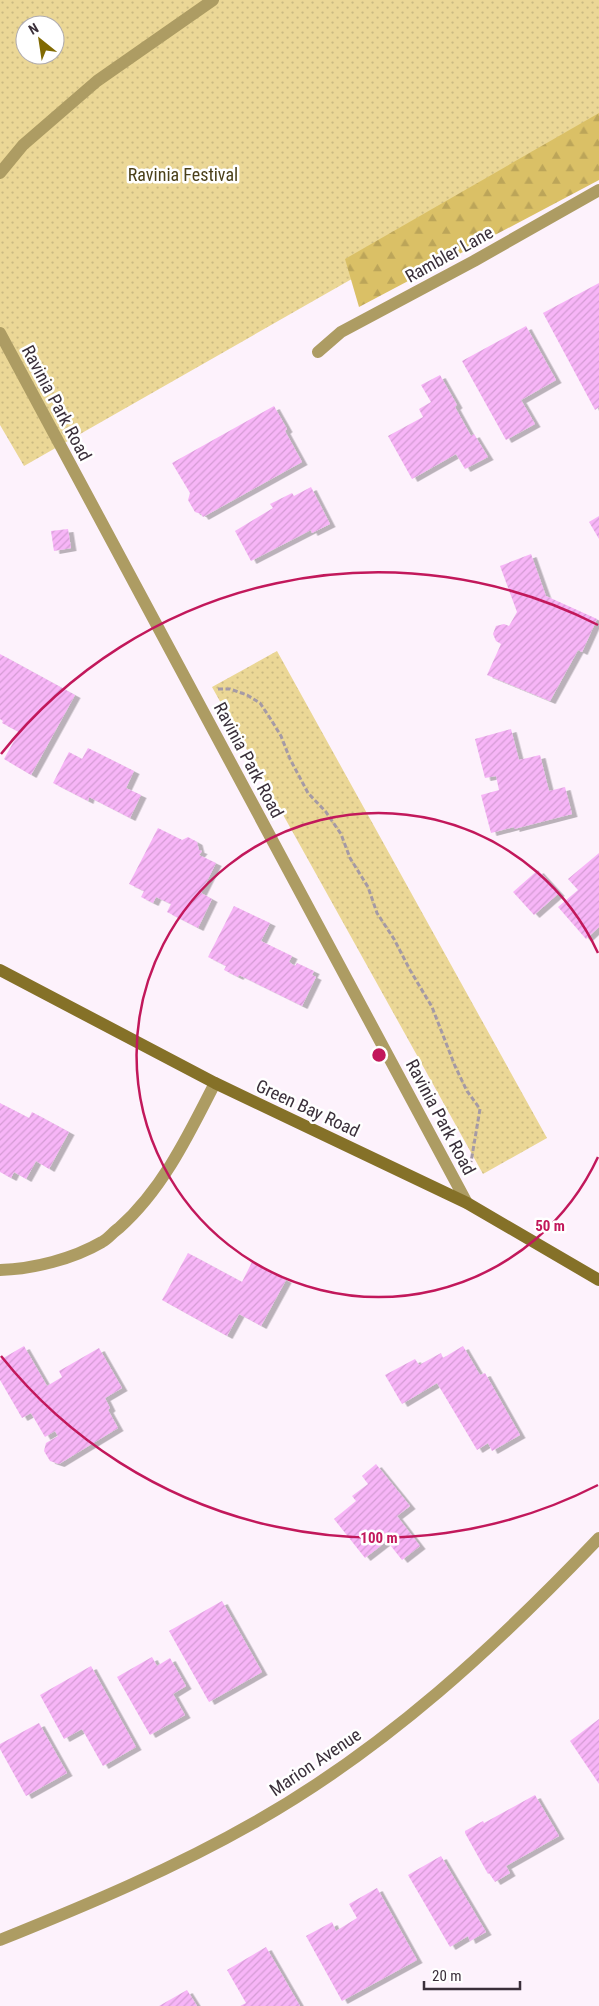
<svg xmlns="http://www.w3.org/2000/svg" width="599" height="2006" viewBox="0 0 599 2006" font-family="'Roboto Condensed',sans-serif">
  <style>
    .grass { fill: url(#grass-dots); fill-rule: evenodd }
    .forest { fill: url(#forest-firs) }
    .building { fill: url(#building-hatch); filter: url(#shadow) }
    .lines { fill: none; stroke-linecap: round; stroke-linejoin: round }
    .path { stroke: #a59aa5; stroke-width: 3; stroke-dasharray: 5 2.5; stroke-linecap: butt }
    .street { stroke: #ad9c63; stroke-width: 12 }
    .secondary { stroke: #857128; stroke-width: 12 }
    .ring { fill: none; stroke: #c2185b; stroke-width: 2.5 }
    .labels { text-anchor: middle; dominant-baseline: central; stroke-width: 5; stroke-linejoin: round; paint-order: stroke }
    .park-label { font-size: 18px; fill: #4b401a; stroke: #fff }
    .street-label { font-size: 18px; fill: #3a2f3a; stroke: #fff }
    .centre { fill: #c2185b; stroke: #fff; stroke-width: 2.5 }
    .ring-label { font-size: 15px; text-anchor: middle; font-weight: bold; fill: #c2185b; stroke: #fff; stroke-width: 5; stroke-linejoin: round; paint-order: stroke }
  </style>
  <defs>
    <pattern id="grass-dots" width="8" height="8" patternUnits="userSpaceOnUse" patternTransform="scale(1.25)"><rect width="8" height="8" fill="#ebd796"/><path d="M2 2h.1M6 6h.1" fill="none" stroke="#cab982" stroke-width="1.8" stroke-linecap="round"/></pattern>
    <pattern id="forest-firs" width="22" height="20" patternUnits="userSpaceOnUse" patternTransform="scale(1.25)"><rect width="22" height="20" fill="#dac066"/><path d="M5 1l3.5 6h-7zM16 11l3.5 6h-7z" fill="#bca559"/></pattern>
    <pattern id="building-hatch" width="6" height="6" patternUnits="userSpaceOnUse" patternTransform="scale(1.25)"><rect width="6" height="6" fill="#f7b5f7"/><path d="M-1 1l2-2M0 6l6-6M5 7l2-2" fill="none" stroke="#d49cd4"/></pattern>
    <filter id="shadow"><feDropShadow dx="5.5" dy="3" stdDeviation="0" flood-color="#0004"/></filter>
  </defs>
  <rect width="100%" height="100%" fill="#fdf2fc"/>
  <path class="grass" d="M0,0H599V138L24,466L0,425ZM25,25H55V55H25Z
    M277,651L547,1138L483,1174L212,687Z"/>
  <path class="forest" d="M599,113V180L359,307L345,259Z"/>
  <path class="building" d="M599,283V407L595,410L543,313Z
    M526,326L556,380L521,400L535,424L506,440L462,361Z
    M440,375L457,405L455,407L471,436L474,434L488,457L465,469L456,454L412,479L388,436L423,417L419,409L431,402L421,385Z
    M274,406L287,429L285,431L302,462L203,517L201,514L195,512L188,500L190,493L172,463Z
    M311,487L330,524L312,533L311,530L251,561L235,531L273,508L270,504L292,493L294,496Z
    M599,516V539L589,522Z
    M68,529L71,548L54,551L51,531Z
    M531,554L546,596L597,619L582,652L578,650L550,701L487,675L501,644L496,641L493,634L496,626L504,624L509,626L517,612L500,566Z
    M0,654L75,695L31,775L4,759L19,732L2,723L3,721L0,719Z
    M511,729L519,760L540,755L549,791L565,787L572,814L514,829V827L491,833L481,795L499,790L496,776L485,778L475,739Z
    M88,748L134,771L126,788L141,795L130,818L89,797L88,801L53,783L69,752L82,759Z
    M158,828L182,840L188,837L197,842L199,850L202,851L199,855L216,863L201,893L212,899L198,928L167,912L171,904L156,897L153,903L141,897L144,891L129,884Z
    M599,853V927L586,939L558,907L578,890L568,879Z
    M538,870L559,893L534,915L513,892Z
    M234,906L270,923L261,941L292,956L289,962L295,966L297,963L314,971L312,975L316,977L302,1006L239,975L238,977L224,970L226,966L208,957Z
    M0,1103L29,1118L32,1112L69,1132L49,1169L36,1161L26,1179L14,1172L11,1178L0,1172Z
    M188,1253L242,1282L252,1262L286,1280L261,1326L239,1314L227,1336L162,1300Z
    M24,1346L47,1386L62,1377L59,1371L99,1348L122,1388L105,1398L110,1408L108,1410L118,1428L59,1464L50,1461L44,1451L46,1443L58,1436L55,1431L45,1437L31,1413L22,1418L0,1380V1360Z
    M463,1346L480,1375L485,1373L520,1435L492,1451L488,1443L477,1450L437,1383L402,1404L385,1375L415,1359L419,1365L441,1353L443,1358Z
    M376,1464L410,1506L397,1516L420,1546L402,1560L387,1541L365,1558L334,1519L356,1501L352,1496L368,1484L362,1476Z
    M222,1601L262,1672L209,1702L169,1631Z
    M152,1657L157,1666L170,1658L186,1686L173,1694L185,1715L150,1735L117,1677Z
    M91,1666L136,1747L103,1766L82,1729L64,1739L40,1695Z
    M599,1719V1784L570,1741Z
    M39,1723L67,1773L26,1796L0,1749V1744Z
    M535,1795L559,1836L506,1866L510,1873L495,1882L489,1873L488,1874L465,1833V1831L483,1821L484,1823Z
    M441,1856L486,1932L470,1941L468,1936L450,1947L408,1875Z
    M377,1888L417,1960L342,2001L306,1936L332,1922L336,1931L357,1918L349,1904Z
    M266,1947L300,2006H240L246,2003L227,1970Z
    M187,1990L197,2006H159Z"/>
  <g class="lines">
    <path class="path" d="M218,689H230L247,695L260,703L270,718L281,736L290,759L308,793L326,812L341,834L350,858L368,887L377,913L394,939L410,970L432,1007L455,1066L467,1091L480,1109L471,1162"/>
    <path class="street" d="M0,173L23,145L97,81L213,0
      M0,333L467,1203
      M318,352L341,332L474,261L599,190
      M0,1270C33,1269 73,1259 102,1242C108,1239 113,1232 119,1228C163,1189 189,1134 215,1083
      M0,1940C87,1905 175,1868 257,1821C387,1747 496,1646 599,1538"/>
    <path class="secondary" d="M0,970L215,1083L467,1203L599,1280"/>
  </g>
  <g class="ring">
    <path d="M598 1157A242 242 0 1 1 598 953"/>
    <path d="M598 1485A483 483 0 0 1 1 1356M1 754A483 483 0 0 1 598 625"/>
  </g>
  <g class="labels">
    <g class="park-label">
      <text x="183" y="174">Ravinia Festival</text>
    </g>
    <g class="street-label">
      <text transform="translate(449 254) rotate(-29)">Rambler Lane</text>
      <text transform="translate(57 403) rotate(62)">Ravinia Park Road</text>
      <text transform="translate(249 760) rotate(62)">Ravinia Park Road</text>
      <text transform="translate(308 1108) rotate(25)">Green Bay Road</text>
      <text transform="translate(441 1117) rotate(62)">Ravinia Park Road</text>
      <text transform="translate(315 1762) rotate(-34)">Marion Avenue</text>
    </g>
  </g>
  <circle cx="379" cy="1055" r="8" class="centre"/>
  <g class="ring-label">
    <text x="550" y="1231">50 m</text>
    <text x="379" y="1543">100 m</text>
  </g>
  <g transform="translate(40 40) rotate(330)"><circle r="24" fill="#ffffff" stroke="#b0acb0"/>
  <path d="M0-4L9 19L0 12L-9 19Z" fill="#816a02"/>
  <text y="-8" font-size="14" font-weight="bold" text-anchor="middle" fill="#3a2f3a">N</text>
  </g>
  <path d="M424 1981v8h96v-8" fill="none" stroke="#3a2f3a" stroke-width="2.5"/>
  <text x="432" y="1981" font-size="15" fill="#3a2f3a" stroke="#ffffff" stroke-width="4" paint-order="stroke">20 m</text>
</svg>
